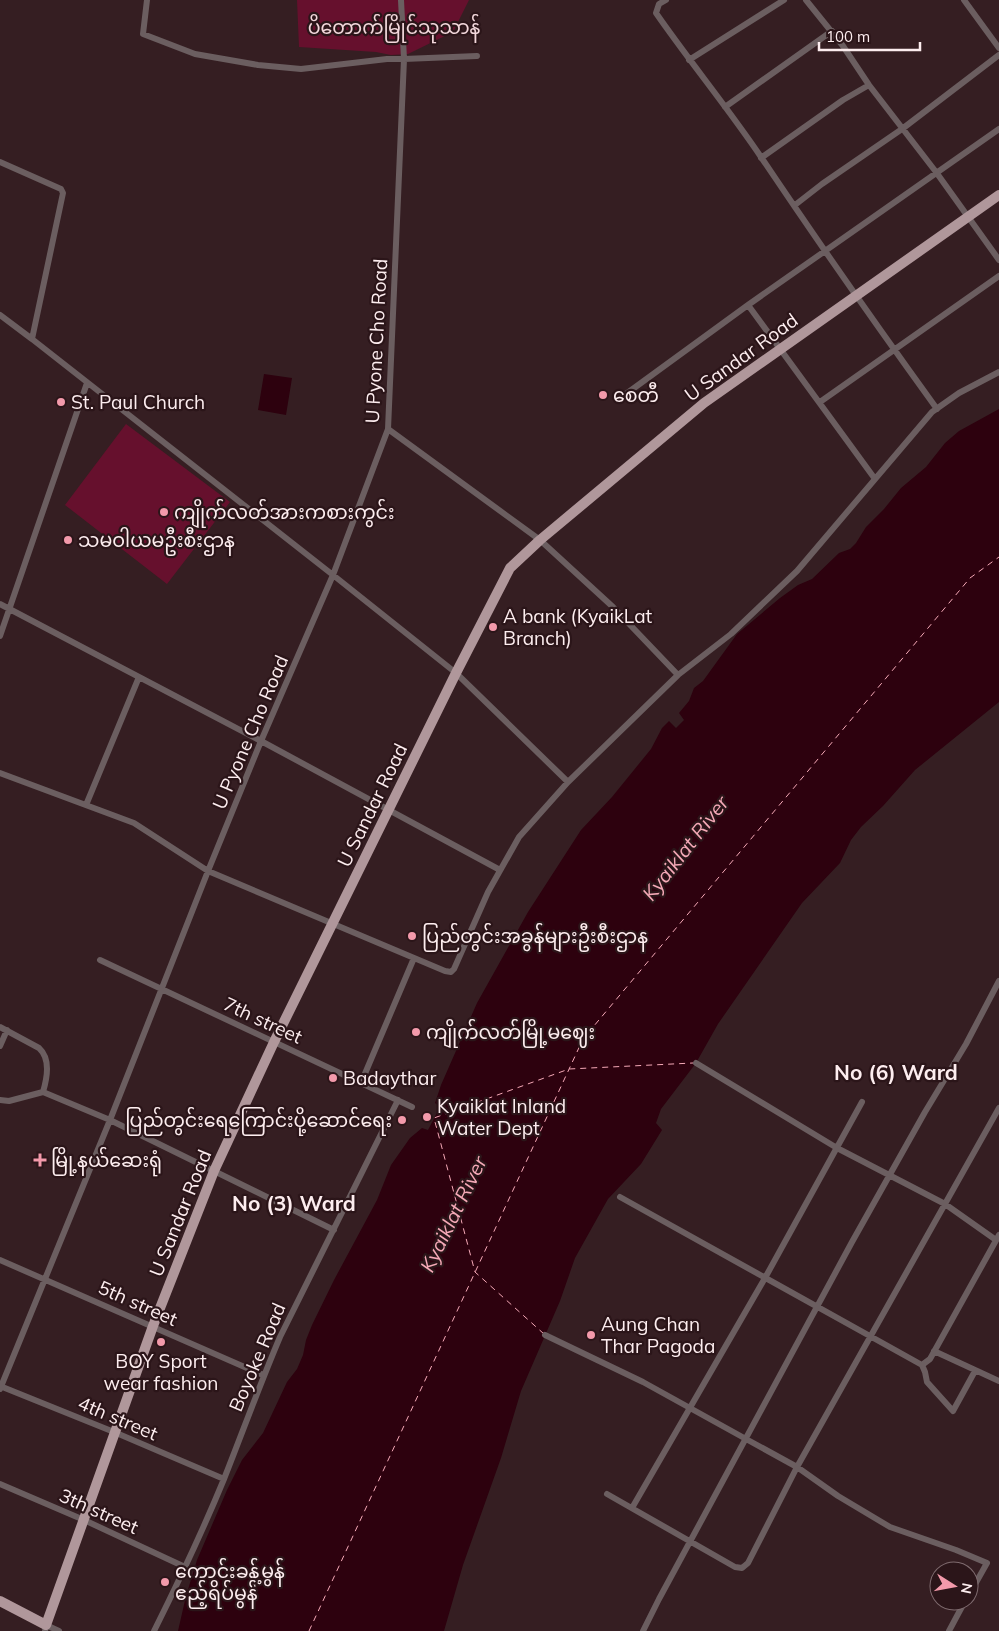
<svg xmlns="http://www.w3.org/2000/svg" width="999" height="1631" viewBox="0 0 999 1631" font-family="Mulish,'Noto Sans Myanmar',sans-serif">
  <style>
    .green { fill: #66102d }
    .water { fill: #2d010e }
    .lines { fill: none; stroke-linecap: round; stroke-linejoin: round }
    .ferry { stroke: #f5a9b7; stroke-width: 1; stroke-dasharray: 6 5; stroke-linecap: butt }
    .minor { stroke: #6b5e60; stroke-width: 6 }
    .primary { stroke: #b0979b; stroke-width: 10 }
    .poi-dot { fill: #f39aab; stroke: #2b1519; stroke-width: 2 }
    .labels { text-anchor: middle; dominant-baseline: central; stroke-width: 4.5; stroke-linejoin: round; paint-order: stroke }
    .park-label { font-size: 19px; fill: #f2d7db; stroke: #2b1519 }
    .street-label { font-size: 19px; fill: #fdedef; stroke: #2b1519 }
    .poi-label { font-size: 19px; fill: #fdedef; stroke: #2b1519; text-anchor: start }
    .water-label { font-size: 20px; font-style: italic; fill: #f5a9b7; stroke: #2b1519 }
    .quarter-label { font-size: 21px; font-weight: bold; fill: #fdedef; stroke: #2b1519 }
  </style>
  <rect width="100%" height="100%" fill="#351e22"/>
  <path class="green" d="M297,0H469L453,32L408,54L391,55L376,52L299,47Z
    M126,424L230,502L167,584L65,505Z"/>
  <path class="water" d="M264,374L292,378L286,415L258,410Z
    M999,409V702L915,770L883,806L861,827L851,840L840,863L802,903L718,1024L696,1063L661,1109L656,1123L662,1130L641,1164L608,1199L575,1258L560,1301L521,1391L501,1458L463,1565L444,1631H178L186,1596L197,1560L227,1490L242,1460L263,1433L287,1382L297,1369L303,1355L306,1340L312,1325L334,1280L377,1200L391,1165L410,1138L422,1128L428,1130L440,1107L435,1103L441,1085L477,1003L528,912L581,830L612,797L651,749L662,728L669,721L676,728L684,720L679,713L689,701L694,688L703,681L737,634L780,598L798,585L812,579L839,553L850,549L856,543L866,527L884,509L901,488L926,467L945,443L959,431Z"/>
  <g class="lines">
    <path class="ferry" d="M544,1334L475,1272L434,1118L569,1069L693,1063
      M309,1631L583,1039L970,578L999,557"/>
    <path class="minor" d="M147,0L143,34L195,54L258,65L301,69L387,59H404L401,0
      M666,0L659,4L656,13C690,62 728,108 761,157C818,242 877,326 937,409
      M806,0L843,46L869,85L936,172L999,260
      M964,0L999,48
      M689,60L784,0
      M725,107L832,31
      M761,158L843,100L869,85
      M0,162L61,189L63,193L32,339L333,575L456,673L568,782
      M795,205L822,184L902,129L999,55
      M748,305L875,479
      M0,315L32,339
      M619,399L748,305L999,129
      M820,402L999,276
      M388,429L540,540L613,607L678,675
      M0,604L261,741L500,870
      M0,636L87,383
      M0,773L134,823L208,871L445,971L451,972L454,969L488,892L519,837L568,782L678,675L731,634L797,571L932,412L959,393L999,372
      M86,805L139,677
      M100,960L412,1107
      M0,1027L39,1048C51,1059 47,1078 43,1092
      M0,1046L7,1030
      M696,1063L837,1148L945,1204L996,1240
      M361,1083L414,958
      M43,1092L110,1120L334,1230
      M0,1100L9,1101L43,1092
      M620,1197L922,1365L930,1359L999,1235
      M0,1260L263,1375
      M545,1335L643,1382L746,1439L797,1467L838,1496L890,1527L956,1550L987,1563L969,1595
      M934,1351L999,1381
      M922,1365L925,1372L927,1382L953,1411L975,1371
      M0,1386L114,1432L224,1479
      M0,1389L110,1120L208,871L261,741L333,575L388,429L404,59L477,56
      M0,1484L84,1520L185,1567
      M607,1494L735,1567L742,1568L748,1563L797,1467L999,1108
      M632,1508L765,1278L862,1102
      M45,1631L46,1625L59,1631
      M154,1631C179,1581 203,1530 224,1479C243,1431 260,1384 280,1337L398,1100
      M643,1631L659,1599L852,1242L925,1112L966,1044L999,981
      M949,1631L965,1601"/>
    <path class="primary" d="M0,1601L46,1625L153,1326L214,1171L274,1042L456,673L510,568L540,540L704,403L999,195"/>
  </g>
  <g class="poi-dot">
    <circle cx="603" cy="395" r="5"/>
    <circle cx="61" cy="402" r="5"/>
    <circle cx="164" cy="512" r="5"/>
    <circle cx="68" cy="540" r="5"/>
    <circle cx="493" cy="627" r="5"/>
    <circle cx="412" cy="936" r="5"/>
    <circle cx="416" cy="1032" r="5"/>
    <circle cx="333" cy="1078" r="5"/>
    <circle cx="427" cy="1117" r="5"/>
    <circle cx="402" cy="1120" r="5"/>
    <path d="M37.5 1152.5h5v5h5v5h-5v5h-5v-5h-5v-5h5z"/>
    <circle cx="591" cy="1335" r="5"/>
    <circle cx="161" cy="1342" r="5"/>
    <circle cx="165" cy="1582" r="5"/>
  </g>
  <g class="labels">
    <g class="park-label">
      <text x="394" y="27">ပိတောက်မြိုင်သုသာန်</text>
    </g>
    <g class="street-label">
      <text transform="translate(376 341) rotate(-87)">U Pyone Cho Road</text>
      <text transform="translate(741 357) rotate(-36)">U Sandar Road</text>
      <text transform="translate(250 732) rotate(-67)">U Pyone Cho Road</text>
      <text transform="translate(372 805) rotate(-64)">U Sandar Road</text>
      <text transform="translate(263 1020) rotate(25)">7th street</text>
      <text transform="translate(180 1213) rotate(-68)">U Sandar Road</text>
      <text transform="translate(138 1303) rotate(24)">5th street</text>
      <text transform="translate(257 1357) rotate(-67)">Boyoke Road</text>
      <text transform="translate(118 1418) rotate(23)">4th street</text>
      <text transform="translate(99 1511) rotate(24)">3th street</text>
    </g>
    <g class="poi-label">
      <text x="613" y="395">စေတီ</text>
      <text x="71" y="402">St. Paul Church</text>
      <text x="174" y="512">ကျိုက်လတ်အားကစားကွင်း</text>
      <text x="78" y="540">သမဝါယမဦးစီးဌာန</text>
      <text x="503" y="616">A bank (KyaikLat<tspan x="503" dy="22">Branch)</tspan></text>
      <text x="422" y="936">ပြည်တွင်းအခွန်များဦးစီးဌာန</text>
      <text x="426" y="1032">ကျိုက်လတ်မြို့မဈေး</text>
      <text x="343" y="1078">Badaythar</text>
      <text x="437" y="1106">Kyaiklat Inland<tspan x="437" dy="22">Water Dept</tspan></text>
      <text x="392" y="1120" text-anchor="end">ပြည်တွင်းရေကြောင်းပို့ဆောင်ရေး</text>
      <text x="51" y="1160">မြို့နယ်ဆေးရုံ</text>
      <text x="601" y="1324">Aung Chan<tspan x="601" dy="22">Thar Pagoda</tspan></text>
      <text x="161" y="1361" text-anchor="middle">BOY Sport<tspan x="161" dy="22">wear fashion</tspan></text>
      <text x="175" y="1571">ကောင်းခန့်မွန်<tspan x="175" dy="22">ဧည့်ရိပ်မွန်</tspan></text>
    </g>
    <g class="water-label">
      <text transform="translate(685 848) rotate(-52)">Kyaiklat River</text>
      <text transform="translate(453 1214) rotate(-64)">Kyaiklat River</text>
    </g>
    <g class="quarter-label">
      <text x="896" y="1072">No (6) Ward</text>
      <text x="294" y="1203">No (3) Ward</text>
    </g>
  </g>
  <g transform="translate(954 1586) rotate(101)"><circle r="24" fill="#2b1519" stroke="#7f6b6f"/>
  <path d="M0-4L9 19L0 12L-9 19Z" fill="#f39aab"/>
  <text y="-8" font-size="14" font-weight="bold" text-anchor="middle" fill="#fdedef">N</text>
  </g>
  <path d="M819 42v8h101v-8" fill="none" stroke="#fdedef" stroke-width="2.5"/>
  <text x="826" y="42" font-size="15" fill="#fdedef" stroke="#2b1519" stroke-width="4" paint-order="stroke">100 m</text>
</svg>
